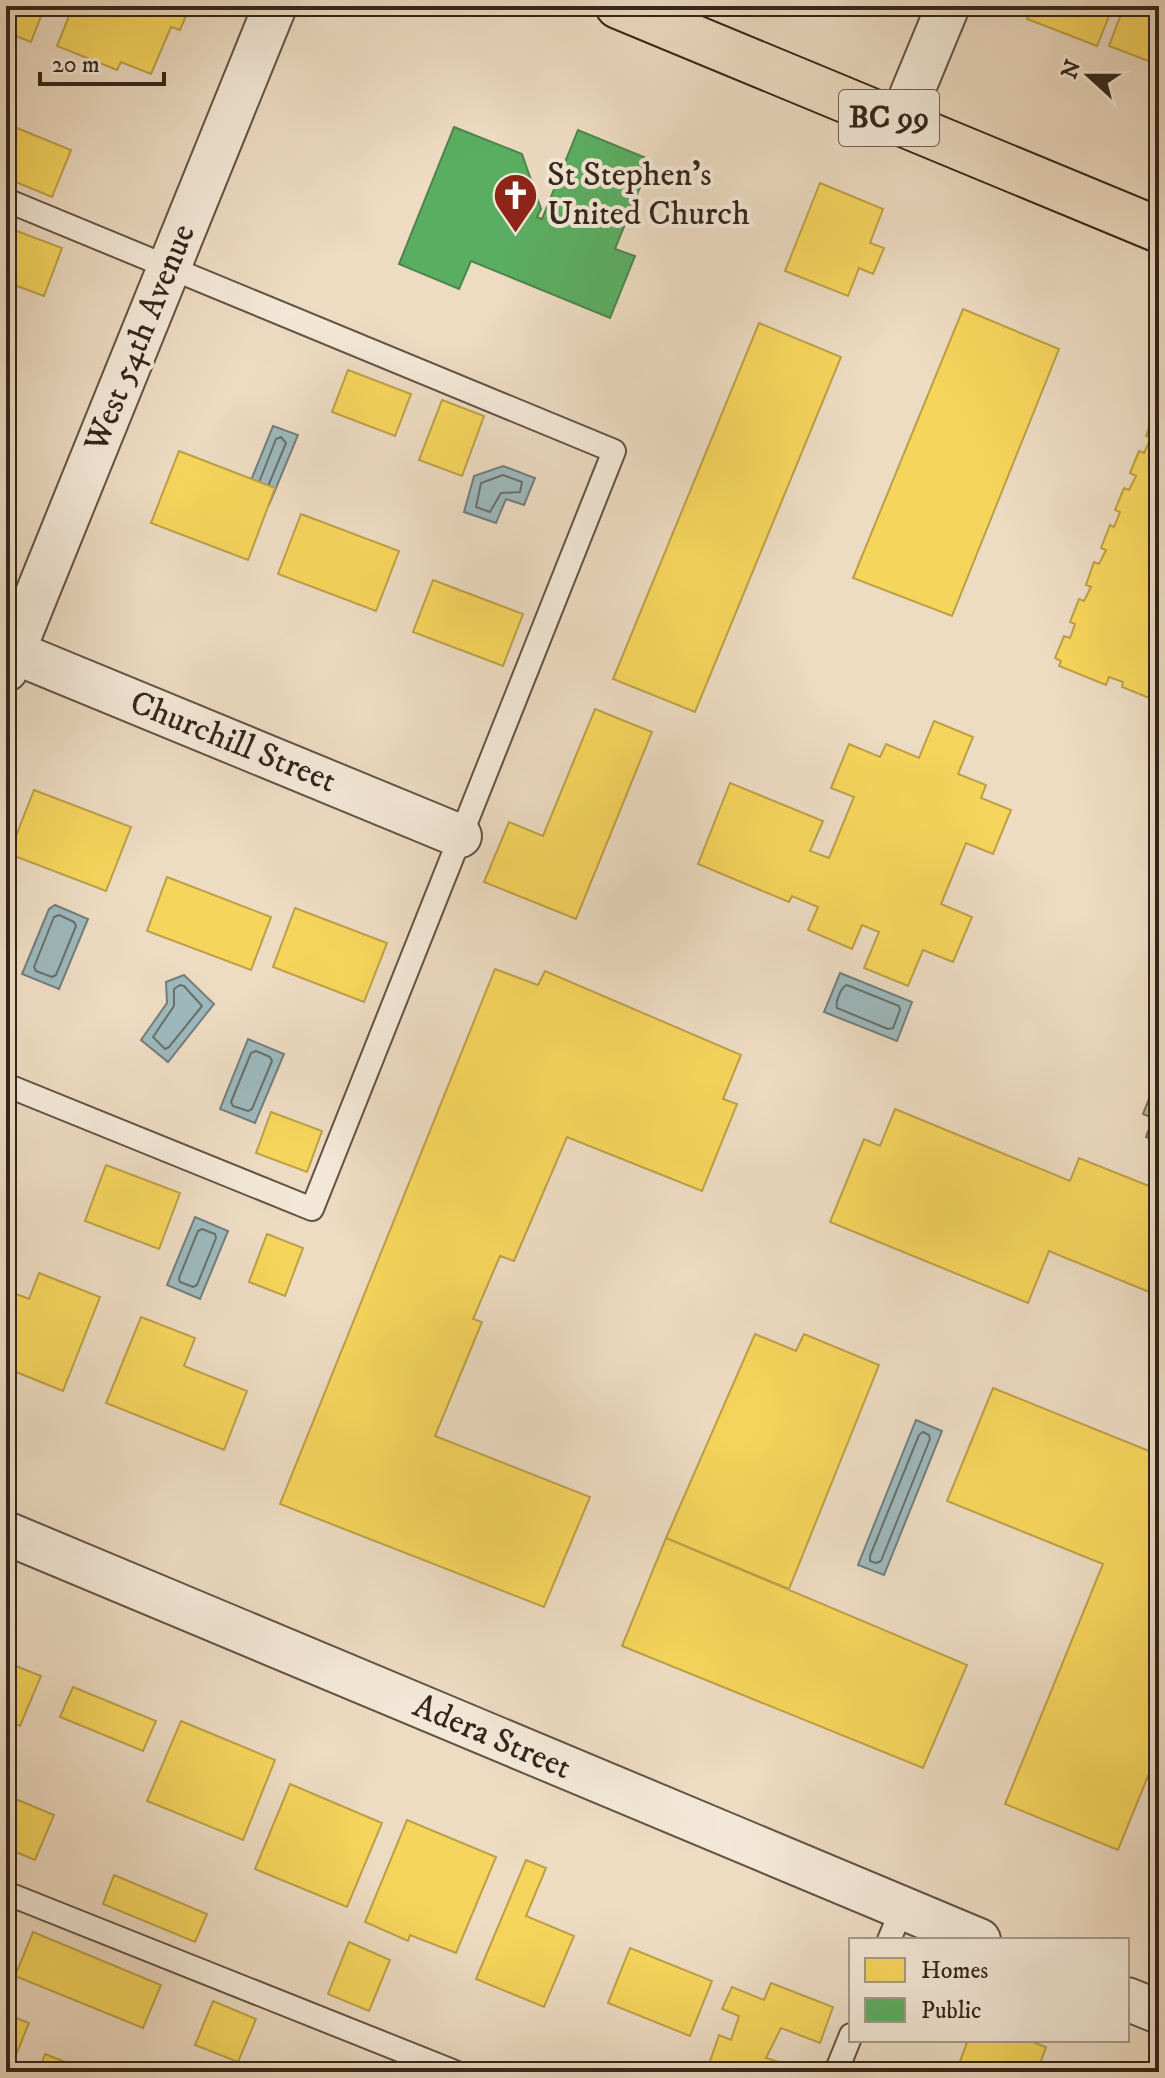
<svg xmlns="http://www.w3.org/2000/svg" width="1165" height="2078" viewBox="0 0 1165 2078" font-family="'IM FELL DW Pica',serif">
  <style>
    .green { fill: #bbbf92; stroke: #777256; stroke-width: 2 }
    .water { fill: #9db9bd; stroke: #737e7c; stroke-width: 2 }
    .homes { fill: #f6d55c; stroke: #bca048; stroke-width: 2 }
    .public { fill: #5aae61; stroke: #4e854c; stroke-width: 2 }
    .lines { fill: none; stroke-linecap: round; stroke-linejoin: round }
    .shore { stroke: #68706c; stroke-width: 2 }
    .lane-casing { stroke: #625344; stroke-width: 26 }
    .street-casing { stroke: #625344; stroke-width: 46 }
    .highway-casing { stroke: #33261a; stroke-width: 48 }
    .lane { stroke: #f3e8d7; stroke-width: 22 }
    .street { stroke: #f3e8d7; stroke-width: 42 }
    .highway { stroke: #eddbc2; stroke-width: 44 }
    .labels { text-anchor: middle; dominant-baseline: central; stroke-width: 8; stroke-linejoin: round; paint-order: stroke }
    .shield { fill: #f3e8d7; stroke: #6d6053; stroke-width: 2 }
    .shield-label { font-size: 32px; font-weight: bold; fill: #33261a }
    .poi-label { font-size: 34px; fill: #33261a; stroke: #f3e8d7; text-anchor: start }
    .street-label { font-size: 34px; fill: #33261a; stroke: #f3e8d7 }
  </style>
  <rect width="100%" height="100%" fill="#eddbc2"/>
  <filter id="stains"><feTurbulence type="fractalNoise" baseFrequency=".0025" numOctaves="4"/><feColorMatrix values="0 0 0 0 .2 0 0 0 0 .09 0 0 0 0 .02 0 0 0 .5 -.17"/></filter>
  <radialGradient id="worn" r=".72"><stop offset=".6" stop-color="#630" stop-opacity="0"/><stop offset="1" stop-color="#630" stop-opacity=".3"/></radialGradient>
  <path class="green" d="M1159,1074V1143L1146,1137L1153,1118L1143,1114Z"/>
  <path class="water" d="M273,426L298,435L269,505L245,495Z
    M503,466L535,478L524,505L506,499L496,523L464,512L474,476Z
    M55,905L88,919L59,989L22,974L49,909Z
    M840,973L912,1002L897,1041L824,1012Z
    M184,975L214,1004L168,1062L141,1040L167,1003L166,982Z
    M248,1039L284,1054L255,1123L220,1109Z
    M195,1217L228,1231L200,1299L167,1285Z
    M916,1420L942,1431L884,1575L858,1565Z"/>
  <path class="homes" d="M6,6H45L31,42L6,32Z
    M73,6H190L180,30L171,27L151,74L121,62L117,70L57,46Z
    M1032,6H1113L1097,46L1027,19Z
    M1124,6L1159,8V65L1109,46Z
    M12,126L71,150L52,197L6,178V141Z
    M820,183L883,209L870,243L884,248L873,274L859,268L848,296L785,271Z
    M6,227L62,248L44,296L6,282Z
    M963,309L1059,349L952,616L853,578Z
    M759,323L841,357L695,712L613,679Z
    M348,370L411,394L395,436L332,412Z
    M442,400L484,416L462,476L419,460Z
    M1154,414L1159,416V702L1122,687L1123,682L1109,677L1106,685L1059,666L1061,661L1055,658L1064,636L1070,638L1075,624L1070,622L1079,599L1084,601L1091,587L1086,585L1094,562L1099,564L1106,550L1101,548L1110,525L1114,527L1120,512L1115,510L1124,488L1129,490L1136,476L1130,473L1139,451L1144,453L1151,438L1146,436Z
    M179,451L275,488L248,560L151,523Z
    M301,514L399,551L376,611L278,574Z
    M433,580L523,614L503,666L413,632Z
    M595,709L652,732L576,919L484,882L509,822L543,836Z
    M934,721L973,737L958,774L986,785L981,798L1011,810L993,854L966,843L941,904L972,917L953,962L923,950L908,986L864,968L879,932L862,925L852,949L808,930L818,907L792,896L789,902L698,864L730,783L823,821L810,851L829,858L854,797L831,788L849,744L880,757L886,744L919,758Z
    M34,790L131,827L106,891L9,854Z
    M167,877L271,917L251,970L147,931Z
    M295,908L387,943L364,1002L273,967Z
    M495,969L538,985L545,971L741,1055L723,1099L737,1104L702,1191L567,1137L514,1261L500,1256L473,1319L482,1322L435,1436L590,1497L544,1607L280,1504Z
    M895,1109L1070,1181L1079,1158L1159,1190V1296L1049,1251L1028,1303L830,1222L864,1139L880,1146Z
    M271,1112L322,1131L307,1172L256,1153Z
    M106,1165L180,1193L159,1249L85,1221Z
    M267,1234L303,1248L285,1296L249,1282Z
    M39,1273L100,1297L63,1391L6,1368V1290L29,1299Z
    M141,1317L195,1338L184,1366L247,1391L224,1450L106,1403Z
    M755,1334L796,1351L804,1334L879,1365L789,1589L666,1538Z
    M993,1388L1159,1455V1749L1118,1850L1005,1804L1103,1564L947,1501Z
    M666,1538L967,1665L923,1768L622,1646Z
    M6,1662L41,1676L20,1726L6,1720Z
    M73,1687L156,1721L143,1751L60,1717Z
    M181,1721L275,1760L243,1840L147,1801Z
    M290,1784L382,1823L347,1907L255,1869Z
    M6,1795L54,1815L35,1860L6,1848Z
    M407,1820L496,1857L456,1953L410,1935L408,1941L365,1922Z
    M526,1860L546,1868L526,1916L574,1936L544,2007L476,1979Z
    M114,1875L207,1914L195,1942L103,1904Z
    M33,1932L161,1985L143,2028L15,1976Z
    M349,1942L390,1960L369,2011L328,1994Z
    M630,1948L712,1981L690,2036L608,2003Z
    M771,1983L833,2007L820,2043L781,2028L766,2058L798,2068L797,2072H720L708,2067L719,2035L731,2040L739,2016L722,2009L732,1987L764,2000Z
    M213,2001L256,2019L238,2062L195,2045Z
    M6,2014L29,2023L9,2072H6Z
    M968,2040H1027L1046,2047L1037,2072H956Z
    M45,2054L90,2072H38Z"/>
  <path class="public" d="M454,127L522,154L541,209L537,217L542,219L578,130L651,160L615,249L635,256L610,318L471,261L459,289L399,264Z"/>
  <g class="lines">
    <path class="shore" d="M503,475L522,482L520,492L501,493L490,512L476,507L481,483Z
      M260,480L276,439L281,437L286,443L269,484
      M59,915L74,922L76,926L56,975L52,977L36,971L34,967L54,917Z
      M180,985L184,986L202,1006L169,1047L165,1049L153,1037L174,1006V989Z
      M847,985L899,1006L900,1010L893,1028L888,1029L837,1008C835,1002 841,987 847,985Z
      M256,1051L270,1057L272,1061L252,1109L248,1111L233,1106L231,1102L251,1053Z
      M202,1229L215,1234L216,1238L197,1285L193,1287L180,1282L179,1278L198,1231Z
      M923,1432L929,1435L930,1439L881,1561L876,1563L870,1561V1556L919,1435Z"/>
    <defs>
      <path id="lane" d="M6,200L614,451L312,1209L6,1085
        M6,1893L455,2072
        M889,1940L902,1909
        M836,2072L851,2035"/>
      <path id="street" d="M900,122L948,6
        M6,649L460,836
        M6,670L275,6
        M6,1533L979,1940
        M1127,1999L1159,2012"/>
      <path id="highway" d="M618,6L1159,230"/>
    </defs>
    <use href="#lane" class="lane-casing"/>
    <use href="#street" class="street-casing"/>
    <use href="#highway" class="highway-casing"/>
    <use href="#lane" class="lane"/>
    <use href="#street" class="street"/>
    <use href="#highway" class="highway"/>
  </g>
  <defs>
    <symbol id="church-pin" viewBox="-11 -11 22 30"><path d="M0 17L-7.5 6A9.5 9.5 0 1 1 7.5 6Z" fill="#8f2418" stroke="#f3e8d7"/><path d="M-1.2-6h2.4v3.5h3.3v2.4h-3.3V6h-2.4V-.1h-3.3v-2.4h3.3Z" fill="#fff"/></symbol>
  </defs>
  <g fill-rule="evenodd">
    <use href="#church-pin" x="490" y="170" width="51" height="69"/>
  </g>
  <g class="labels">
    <rect class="shield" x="839" y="90" width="100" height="56" rx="6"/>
    <g class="shield-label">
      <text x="889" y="118">BC 99</text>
    </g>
    <g class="poi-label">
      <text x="547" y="175">St Stephen's<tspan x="547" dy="39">United Church</tspan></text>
    </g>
    <g class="street-label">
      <text transform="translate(140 338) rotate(-68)">West 54th Avenue</text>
      <text transform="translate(233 742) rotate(22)">Churchill Street</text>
      <text transform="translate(492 1737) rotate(23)">Adera Street</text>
    </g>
  </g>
  <rect width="1165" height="2078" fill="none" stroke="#eddbc2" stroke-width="32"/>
  <rect x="8" y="8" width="1149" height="2062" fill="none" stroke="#33261a" stroke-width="4"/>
  <rect x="16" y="16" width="1133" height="2046" fill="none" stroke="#33261a" stroke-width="2"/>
  <rect x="849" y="1938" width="280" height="104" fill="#f3e8d7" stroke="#a69a8b" stroke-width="2"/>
  <rect x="865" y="1958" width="40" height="24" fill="#f6d55c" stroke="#a69a8b" stroke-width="2"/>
  <text x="921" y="1978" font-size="24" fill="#33261a">Homes</text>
  <rect x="865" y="1998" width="40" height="24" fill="#5aae61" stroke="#a69a8b" stroke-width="2"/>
  <text x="921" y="2018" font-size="24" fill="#33261a">Public</text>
  <g transform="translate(1089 76) rotate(291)" stroke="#f3e8d7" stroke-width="6" paint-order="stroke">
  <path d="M0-6L14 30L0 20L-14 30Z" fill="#33261a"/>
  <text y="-12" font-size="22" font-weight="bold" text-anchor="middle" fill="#33261a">N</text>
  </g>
  <path d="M40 72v12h124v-12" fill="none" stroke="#33261a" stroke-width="4"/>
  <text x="52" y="72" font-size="24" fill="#33261a" stroke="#f3e8d7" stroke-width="6" paint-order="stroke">20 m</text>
  <rect width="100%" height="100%" filter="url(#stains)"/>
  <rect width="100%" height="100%" fill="url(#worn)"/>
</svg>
